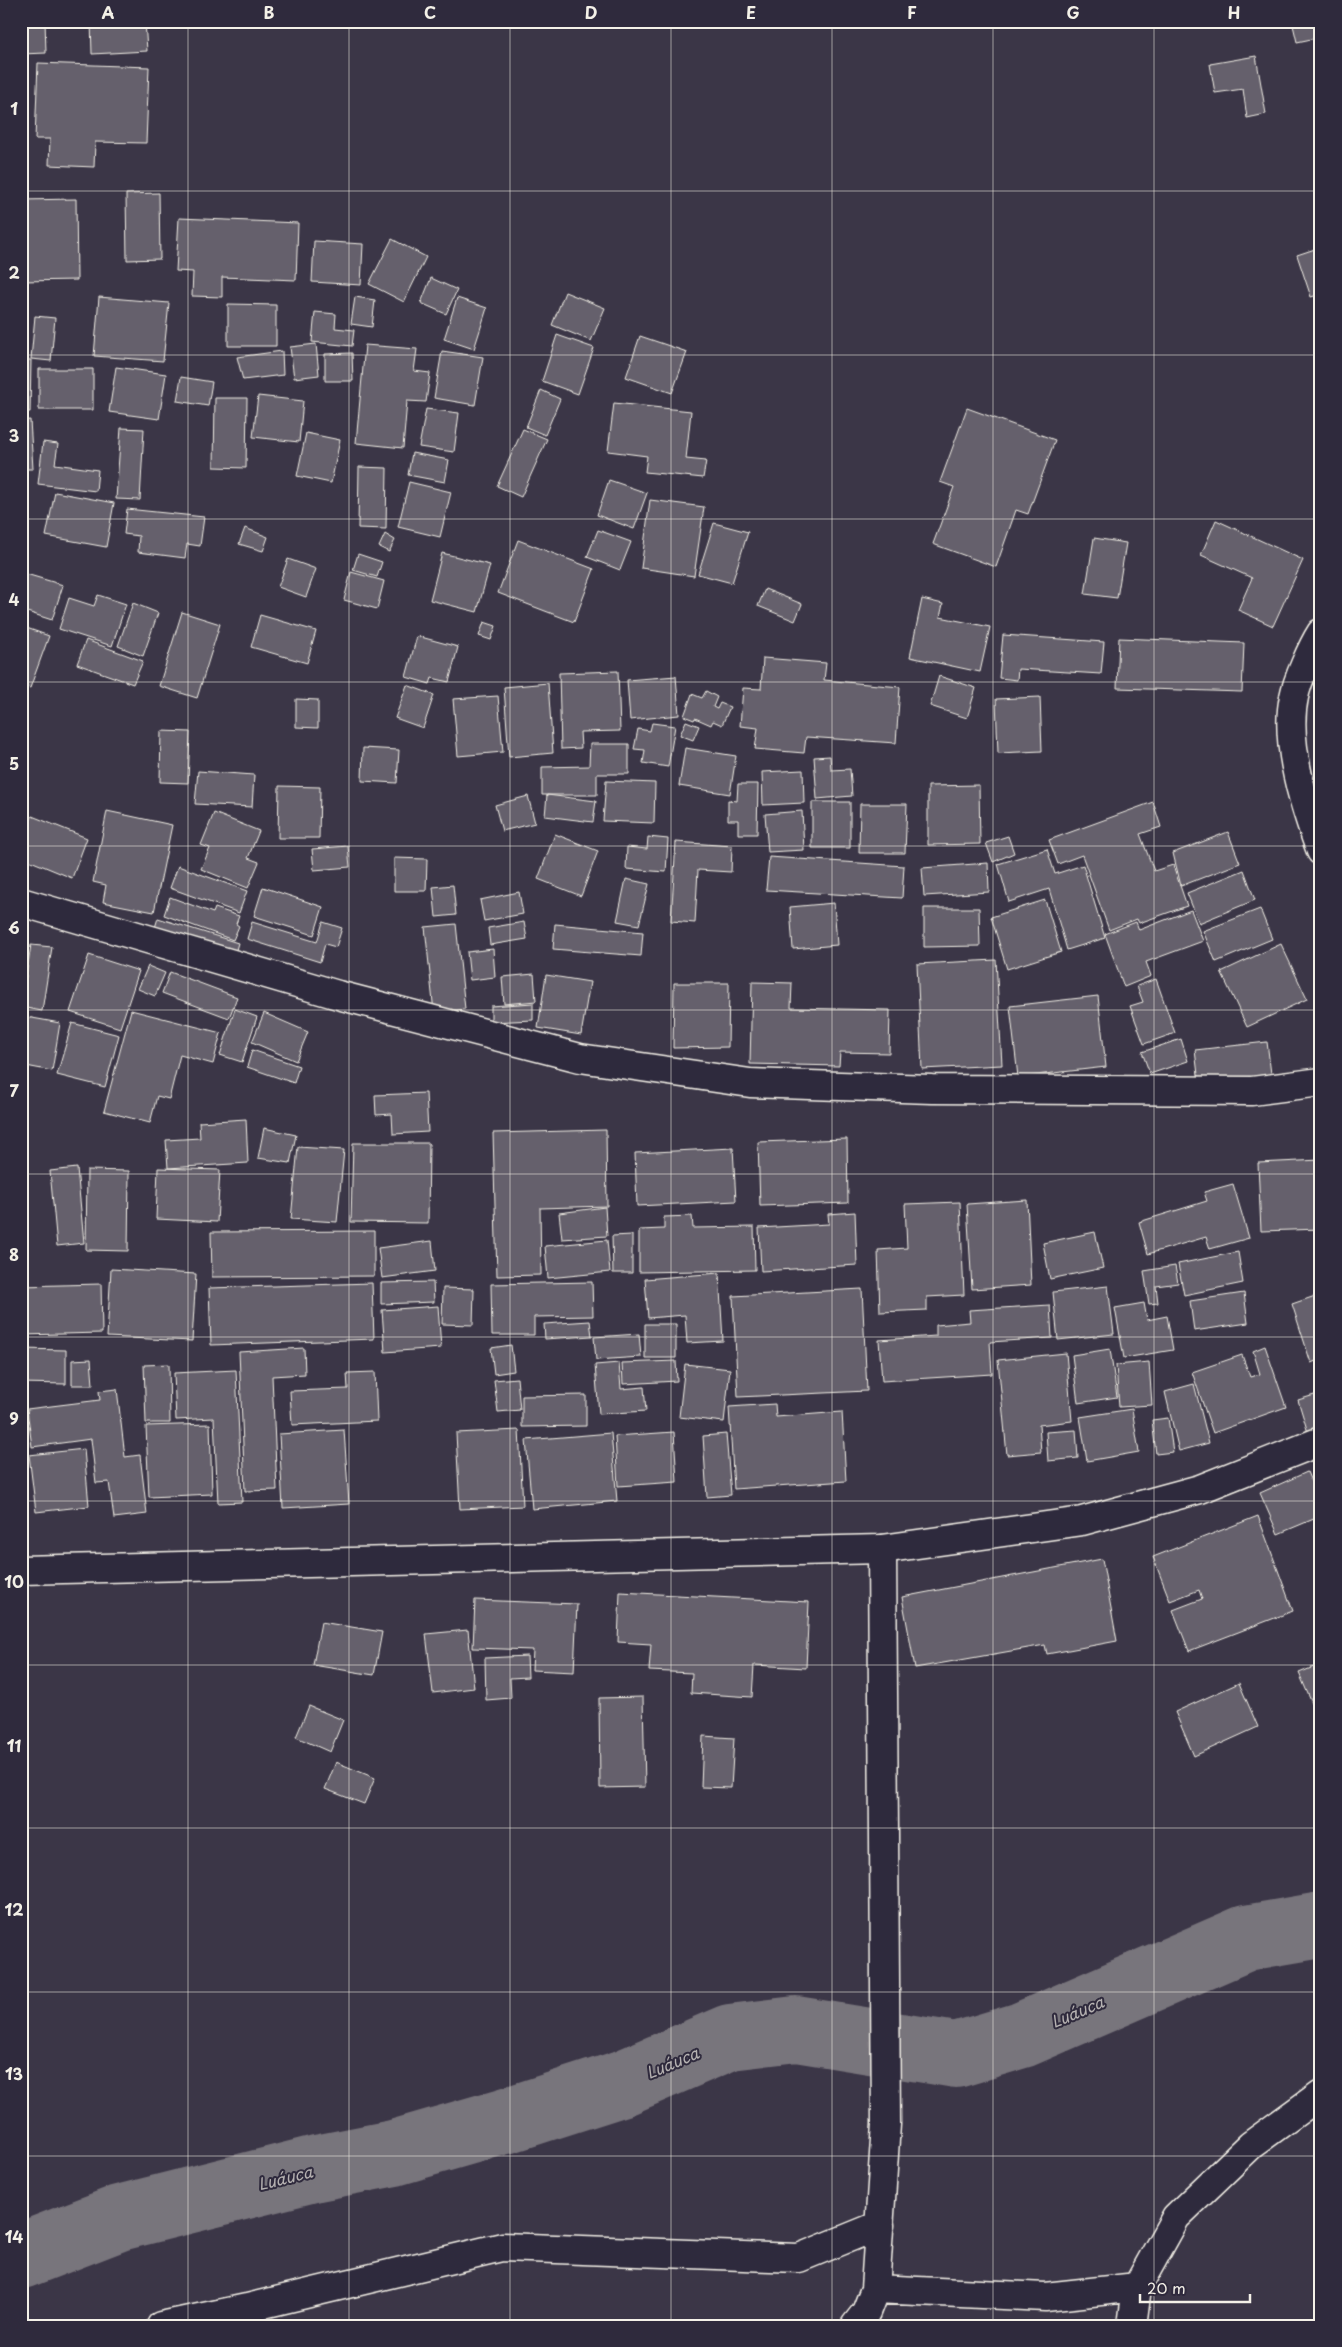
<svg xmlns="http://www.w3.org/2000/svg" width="1342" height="2347" viewBox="0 0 1342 2347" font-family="'Playpen Sans',sans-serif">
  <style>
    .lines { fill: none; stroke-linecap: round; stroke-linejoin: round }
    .river { stroke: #78747b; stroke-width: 66 }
    .building { fill: #65616c; stroke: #f4f1e8 }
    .minor-casing { stroke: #f4f1e8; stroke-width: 31 }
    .primary-casing { stroke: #f4f1e8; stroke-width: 31 }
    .minor { stroke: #2f2a3d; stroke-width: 28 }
    .primary { stroke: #2f2a3d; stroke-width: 28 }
    .grid { fill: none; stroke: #f4f1e8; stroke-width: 1; stroke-opacity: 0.55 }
    .labels { text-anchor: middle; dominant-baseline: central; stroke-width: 4; stroke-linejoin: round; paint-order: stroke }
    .water-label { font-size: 16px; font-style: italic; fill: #b6b2b2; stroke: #2f2a3d }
    .neatline { fill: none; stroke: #f4f1e8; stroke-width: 2 }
    .grid-label { font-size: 16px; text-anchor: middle; font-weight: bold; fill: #f4f1e8 }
  </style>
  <rect width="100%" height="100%" fill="#3b3647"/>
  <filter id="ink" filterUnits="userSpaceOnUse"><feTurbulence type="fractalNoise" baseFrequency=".02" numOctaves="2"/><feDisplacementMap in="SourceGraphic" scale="10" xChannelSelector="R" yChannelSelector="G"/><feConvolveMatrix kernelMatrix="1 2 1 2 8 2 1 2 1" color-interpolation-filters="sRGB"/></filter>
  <g filter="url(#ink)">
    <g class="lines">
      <path class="river" d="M21,2256L119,2218L317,2168L394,2153L508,2120L623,2083L730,2037L796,2029L956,2055L1022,2035L1246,1938L1321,1925"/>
    </g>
    <path class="building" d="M21,21H45L46,53L21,54Z
      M91,21H145L147,51L92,54Z
      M1292,21H1321V37L1297,42Z
      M1318,49H1321V71Z
      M1256,56L1266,114L1247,118L1243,89L1215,93L1210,64Z
      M38,63L149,67L146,143L95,142L94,167L49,165L50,139H35Z
      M159,193L160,259L127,260L126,194Z
      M76,199L77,280L22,281L21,200Z
      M179,218L298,223L296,280L222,277V297L192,296L193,272L176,271Z
      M392,239L426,257L404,302L369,284Z
      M314,241L363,244L361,285L312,282Z
      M1321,247V294L1311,297L1297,255Z
      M431,278L457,290L446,314L421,303Z
      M565,292L605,308L591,341L552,325Z
      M99,297L169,303L163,361L94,356Z
      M355,297L375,300L372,327L351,324Z
      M457,298L487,308L474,349L444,339Z
      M228,304L276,305V346H228Z
      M315,312L336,314L335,328L354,330L352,346L312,342Z
      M35,316L55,318L51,361L31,359Z
      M557,335L594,348L578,394L542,381Z
      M640,336L687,352L672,393L626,377Z
      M316,344L319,375L294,378L290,347Z
      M365,345L417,349L414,371L430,373L426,402L407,401L403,448L356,443Z
      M282,351L283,375L243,380L237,357Z
      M442,351L483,357L475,405L434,398Z
      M352,353L353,381H325V354Z
      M21,360H31L30,412H21Z
      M116,367L166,374L159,419L109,412Z
      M39,369H93V410H39Z
      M181,377L212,382L208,406L177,401Z
      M541,390L560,399L545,435L526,427Z
      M258,396L303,401L299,442L253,437Z
      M215,398H247L246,468L214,467Z
      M614,403L691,411L686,459L706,461L703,478L645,472L647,456L608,451Z
      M967,408L1055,440L1028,514L1016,510L996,567L933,544L954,487L940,482Z
      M426,409L459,413L454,452L419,447Z
      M30,420L33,469H21V421Z
      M121,428L144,429L140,500L116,499Z
      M523,429L547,439L521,497L497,486Z
      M306,433L340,440L331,483L297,476Z
      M43,442L58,444L55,464L98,470L96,491L38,484Z
      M412,453L449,460L445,482L408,475Z
      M359,467L387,468L386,529L358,528Z
      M609,480L647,493L634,529L597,515Z
      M409,482L451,492L440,537L398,527Z
      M55,492L114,503L106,547L46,536Z
      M650,500L704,507L694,576L641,568Z
      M127,509L204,517L200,546L187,544L185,558L138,552L139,536L124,534Z
      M1216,520L1303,560L1273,626L1238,610L1252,578L1201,555Z
      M714,523L748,532L732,583L698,574Z
      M245,528L268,537L263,551L239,544Z
      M598,530L631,542L620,570L587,557Z
      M385,534L395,540L389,552L379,547Z
      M1094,538L1126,543L1117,598L1085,594Z
      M518,540L594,569L574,622L498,593Z
      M442,553L490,565L477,612L430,600Z
      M358,554L382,562L377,577L353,570Z
      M288,559L316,569L306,597L278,587Z
      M351,572L384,581L377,609L344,600Z
      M26,574L63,585L52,620L21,610V589Z
      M765,589L802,604L795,621L758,606Z
      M98,595L126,604L112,646L59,629L69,598L94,606Z
      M922,599L943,604L940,617L990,627L980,672L910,657Z
      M133,603L158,613L143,656L118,646Z
      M182,612L220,624L197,698L159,686Z
      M260,615L316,631L307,663L251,647Z
      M484,622L496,626L491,640L479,636Z
      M21,626L49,636L30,688L21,685Z
      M1003,635L1104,642L1101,674L1018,669L1017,680L999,678Z
      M417,636L458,647L449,682L432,678L430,684L406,677Z
      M1119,638L1244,643L1242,692L1117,688Z
      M86,640L143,661L133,684L77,664Z
      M763,658L826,663L824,680L900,687L896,743L806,737L804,753L755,749L758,728L740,726L743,688L761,689Z
      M618,671L620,731L580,732L581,748L561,749L559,673Z
      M676,676L679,715L630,720L627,680Z
      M939,676L976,688L967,718L930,706Z
      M548,683L553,753L509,757L504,687Z
      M407,685L434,695L423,728L395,718Z
      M706,691L717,697L713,707L717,709L720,703L730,707L722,725L713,721L711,725L695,718L694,720L684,716L692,694L702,698Z
      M498,696L503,752L458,756L453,699Z
      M1040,697L1042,751L998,753L996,699Z
      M296,699L318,700V728L296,727Z
      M686,721L699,726L693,740L680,735Z
      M652,723L675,726L668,767L643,763L645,750L634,749L638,729L650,731Z
      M161,731L190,732L188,783L160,782Z
      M590,744H629V774H597V795H542V767L589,766Z
      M363,748L399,750L397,783L362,781Z
      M685,748L736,756L730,794L679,786Z
      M830,756L831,770L850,769L852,796L817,799L814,757Z
      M803,770L804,803L763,805L762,772Z
      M198,771L254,775L252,807L195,804Z
      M606,781L655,783L654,823L603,821Z
      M738,784H758L757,834H738V820H728V800L737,801Z
      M979,785L980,844L928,845V786Z
      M279,786L320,787L319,838H278Z
      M547,795L596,801L593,822L545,816Z
      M528,796L535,823L502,831L495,805Z
      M812,802H850V848H812Z
      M1153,802L1161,827L1140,834L1154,871L1173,865L1187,906L1139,923L1137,919L1109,930L1082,855L1058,864L1049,840Z
      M860,804H907L905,853H859Z
      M107,811L172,825L154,912L103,902L106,885L93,882Z
      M802,811L804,850L768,852L765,814Z
      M214,813L259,831L248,858L259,862L248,888L201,869L210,848L201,845Z
      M32,816L87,838L72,878L21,857V845Z
      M1228,832L1240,863L1181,886L1173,853Z
      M555,834L598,851L581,896L538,879Z
      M1008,836L1014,853L993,862L986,843Z
      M648,837L668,839L666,872L626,869L627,847L647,849Z
      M676,842L732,846L731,872L698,870L695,923L671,921Z
      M348,846L350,867L314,870L312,849Z
      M1047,849L1055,874L1083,865L1105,938L1067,950L1049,889L1009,902L998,864Z
      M769,857L904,866L902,898L766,890Z
      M394,858L427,859L426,891H394Z
      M988,863L989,892L924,896L922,868Z
      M178,866L247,891L239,913L170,888Z
      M1244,870L1255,900L1199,923L1187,893Z
      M626,879L649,884L639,925L617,921Z
      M453,885L456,915L436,917L433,887Z
      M263,887L323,907L314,935L254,916Z
      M519,892L523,914L484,921L480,900Z
      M170,897L213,913L215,908L239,916L236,924L239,926L233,940L164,915Z
      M1045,900L1061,952L1007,969L991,917Z
      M834,903L837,945L793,949L790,907Z
      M924,908H979L980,946L924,947Z
      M1260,909L1272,939L1216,962L1203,931Z
      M1191,910L1203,941L1146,962L1151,976L1124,987L1105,934L1136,922L1139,930Z
      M158,918L238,943L233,960L153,934Z
      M252,922L317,942L323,922L342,928L336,947L325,944L320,962L247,939Z
      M524,922L527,939L490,945L488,928Z
      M456,924L465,1009L434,1012L425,927Z
      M555,924L643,932L641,956L553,949Z
      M1281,944L1307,999L1247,1027L1221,972Z
      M31,945L52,947L42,1011L21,1007Z
      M493,949L495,977L470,980L467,952Z
      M89,955L139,971L120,1028L70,1012Z
      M996,960L1002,1065L922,1069L917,964Z
      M148,966L165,973L155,996L138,989Z
      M170,972L237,997L229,1018L162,993Z
      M534,974L536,1001L504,1004L502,977Z
      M546,975L590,982L581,1035L538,1028Z
      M1156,979L1175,1033L1144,1044L1130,1006L1143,1002L1137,986Z
      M752,982L792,983L791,1008L890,1010L889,1053L840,1052L839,1066L750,1064Z
      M674,983H729L728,1047L673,1048Z
      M1098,996L1106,1067L1018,1077L1010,1006Z
      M533,1003V1020L491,1022V1006Z
      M235,1009L257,1017L242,1062L220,1055Z
      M131,1010L221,1033L213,1064L180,1055L169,1099L157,1096L150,1123L104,1111Z
      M264,1013L308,1032L296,1061L252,1042Z
      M21,1016L60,1023L52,1071L21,1065Z
      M72,1023L119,1035L105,1087L57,1075Z
      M1181,1039L1188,1061L1150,1074L1142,1052Z
      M1267,1042L1271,1074L1199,1083L1195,1050Z
      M252,1050L299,1066L294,1083L247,1067Z
      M426,1093L428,1132L393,1134L392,1114L376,1115L375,1095Z
      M246,1119L248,1163L168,1168L166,1140L200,1138L199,1122Z
      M264,1128L296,1135L290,1163L258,1158Z
      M606,1130L607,1206L540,1208L541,1275L497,1276L493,1133Z
      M847,1139L848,1203L760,1206L758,1142Z
      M353,1143H429L428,1223L351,1222Z
      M298,1147L344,1150L337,1222L291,1219Z
      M733,1148L736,1201L637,1206L635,1153Z
      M1321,1160V1229L1261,1231L1258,1163Z
      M77,1168L84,1243L57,1246L50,1171Z
      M158,1168L220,1170L217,1222L156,1219Z
      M87,1170L129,1171L128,1251L86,1250Z
      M1233,1184L1249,1238L1210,1249L1206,1237L1148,1254L1139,1222L1207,1201L1204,1192Z
      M1027,1200L1031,1285L972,1289L967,1204Z
      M960,1202L964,1295L927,1297V1310L880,1312L878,1250L907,1248L905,1204Z
      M605,1207L607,1236L562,1239L559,1213Z
      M855,1212L857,1265L761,1271L759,1228L829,1224L828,1214Z
      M692,1216L693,1228L754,1227L755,1270L639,1272V1230L664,1229V1217Z
      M374,1231V1276L212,1277L211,1232Z
      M1095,1232L1103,1268L1050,1279L1043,1243Z
      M632,1235V1273H613L612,1236Z
      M607,1240L610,1272L548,1278L545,1246Z
      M432,1241L435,1271L382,1278L378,1248Z
      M1238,1252L1243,1283L1184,1295L1178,1264Z
      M1175,1266L1178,1283L1156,1286L1158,1303L1149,1304L1144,1271Z
      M111,1269L196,1274L192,1341L107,1337Z
      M719,1273L723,1341L687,1343L685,1315L648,1318L645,1279Z
      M433,1282L434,1302L381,1304V1283Z
      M592,1282L593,1316L534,1317V1335H492L491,1284Z
      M372,1283L374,1339L211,1345L209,1288Z
      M101,1284L102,1333L21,1335V1286Z
      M1108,1286L1114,1334L1058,1340L1053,1292Z
      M443,1288L474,1289L473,1325L442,1324Z
      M862,1289L867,1391L738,1397L733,1296Z
      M1244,1293L1248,1323L1194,1331L1190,1301Z
      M1321,1294V1359L1311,1363L1292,1304Z
      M1144,1303L1147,1320L1167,1316L1173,1350L1124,1358L1115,1308Z
      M1050,1305L1052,1338L990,1342L992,1374L882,1381L879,1340L936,1336V1325L970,1322L969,1310Z
      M438,1306L441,1348L385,1352L382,1310Z
      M590,1321L592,1336L545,1339L544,1324Z
      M645,1324H676V1358H645Z
      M639,1334L641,1357L596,1360L594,1337Z
      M511,1345L514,1371L494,1374L491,1348Z
      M1265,1346L1286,1407L1213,1433L1192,1372L1242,1355L1250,1377L1260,1374L1253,1351Z
      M304,1348L305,1374L272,1376L277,1490L245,1491L239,1352Z
      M21,1349L66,1350V1384L21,1383Z
      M1110,1349L1117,1397L1078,1403L1072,1355Z
      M1066,1353L1072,1421L1039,1425L1041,1452L1007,1455L998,1360Z
      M91,1359L93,1385H72V1360Z
      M676,1361L677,1381L623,1384L622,1363Z
      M1149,1362L1152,1405L1119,1407L1116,1365Z
      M619,1363L621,1389L644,1387L646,1411L599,1414L595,1365Z
      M169,1364L170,1423H146L144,1365Z
      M685,1364L730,1369L724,1422L679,1417Z
      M236,1370L242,1502L218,1503L214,1418L176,1420L174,1373Z
      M375,1372L377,1421L292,1425L290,1391L348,1389L347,1373Z
      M517,1378L520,1410L498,1412L494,1380Z
      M1194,1384L1209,1443L1179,1451L1165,1392Z
      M117,1389L125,1457L140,1455L147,1514L114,1518L109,1482L96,1483L91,1439L32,1447L27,1409L100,1400L99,1391Z
      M1321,1393V1433L1309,1436L1298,1400Z
      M586,1395V1426L522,1427V1396Z
      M775,1404L776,1417L842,1412L846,1481L734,1489L729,1407Z
      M1132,1409L1139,1452L1087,1461L1080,1417Z
      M1168,1418L1173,1452L1156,1454L1152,1420Z
      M210,1424L212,1494L149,1497L146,1426Z
      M344,1430L349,1504L283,1508L279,1434Z
      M519,1430L523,1506L460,1509L456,1433Z
      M1076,1430L1078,1458L1048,1461L1046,1432Z
      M674,1432L677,1482L618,1486L615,1436Z
      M611,1433L617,1501L532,1509L526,1440Z
      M726,1434L731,1495L707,1497L703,1436Z
      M84,1449L89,1506L36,1512L29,1455Z
      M1307,1472L1321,1504V1516L1278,1534L1260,1493Z
      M21,1481L26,1526H21Z
      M1258,1516L1293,1611L1189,1651L1173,1610L1202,1599L1199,1590L1170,1601L1153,1557Z
      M1102,1559L1117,1641L1047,1654L1045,1645L915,1668L902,1597Z
      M620,1592L809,1602L806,1668L754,1665L752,1697L691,1693L692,1673L649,1671L651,1644L618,1642Z
      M475,1600L577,1604L574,1672L532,1670L533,1650L473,1648Z
      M321,1622L382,1632L374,1675L313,1665Z
      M468,1630L474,1688L433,1693L426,1634Z
      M527,1656L528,1677L510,1678L511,1698L486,1700L485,1658Z
      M1321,1664V1705L1314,1708L1299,1673Z
      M1239,1683L1258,1727L1194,1756L1175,1712Z
      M643,1697L645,1787L600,1788L599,1698Z
      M309,1706L343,1720L330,1752L296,1737Z
      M703,1736L734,1738L731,1788L701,1787Z
      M336,1762L375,1778L364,1804L325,1789Z"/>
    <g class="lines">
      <defs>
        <path id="minor" d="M1321,633C1312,647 1297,681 1294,697C1284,742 1305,809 1321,851
          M21,902L338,995L580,1058L750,1083L932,1089L1252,1091L1321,1082
          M875,2289L1045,2297L1137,2287
          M161,2326L247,2308L502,2247L799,2258L880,2225
          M855,2326L866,2312L875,2289L886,2124L882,1549
          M1132,2326L1137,2287L1176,2217L1251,2145L1321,2094"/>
        <path id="primary" d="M21,1570L882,1549L1082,1521L1200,1489L1321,1441"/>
      </defs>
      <use href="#minor" class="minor-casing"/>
      <use href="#primary" class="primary-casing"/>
      <use href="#minor" class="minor"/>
      <use href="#primary" class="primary"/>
    </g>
  </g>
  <path class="grid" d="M188,21V2326M349,21V2326M510,21V2326M671,21V2326M832,21V2326M993,21V2326M1154,21V2326M21,191H1321M21,355H1321M21,519H1321M21,682H1321M21,846H1321M21,1010H1321M21,1174H1321M21,1337H1321M21,1501H1321M21,1665H1321M21,1828H1321M21,1992H1321M21,2156H1321"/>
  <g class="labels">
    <g class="water-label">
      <text transform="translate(1077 2011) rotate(-23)">Luáuca</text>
      <text transform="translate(672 2062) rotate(-23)">Luáuca</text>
      <text transform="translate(285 2177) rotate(-14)">Luáuca</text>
    </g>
  </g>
  <rect width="1342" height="2347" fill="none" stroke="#2f2a3d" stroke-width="55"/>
  <path d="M1140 2294v8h110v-8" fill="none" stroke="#f4f1e8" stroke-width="2.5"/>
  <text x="1147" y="2294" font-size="15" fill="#f4f1e8" stroke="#2f2a3d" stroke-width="4" paint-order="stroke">20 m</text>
  <rect x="28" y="28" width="1286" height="2292" class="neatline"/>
  <g class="grid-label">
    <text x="108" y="19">A</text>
    <text x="269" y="19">B</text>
    <text x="430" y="19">C</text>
    <text x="591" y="19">D</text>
    <text x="751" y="19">E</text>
    <text x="912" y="19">F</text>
    <text x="1073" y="19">G</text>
    <text x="1234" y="19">H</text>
    <text x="14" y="115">1</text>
    <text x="14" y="279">2</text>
    <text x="14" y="442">3</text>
    <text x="14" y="606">4</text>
    <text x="14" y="770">5</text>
    <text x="14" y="934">6</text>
    <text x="14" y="1097">7</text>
    <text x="14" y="1261">8</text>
    <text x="14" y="1425">9</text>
    <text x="14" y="1588">10</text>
    <text x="14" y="1752">11</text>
    <text x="14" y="1916">12</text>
    <text x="14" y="2080">13</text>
    <text x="14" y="2243">14</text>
  </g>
</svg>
